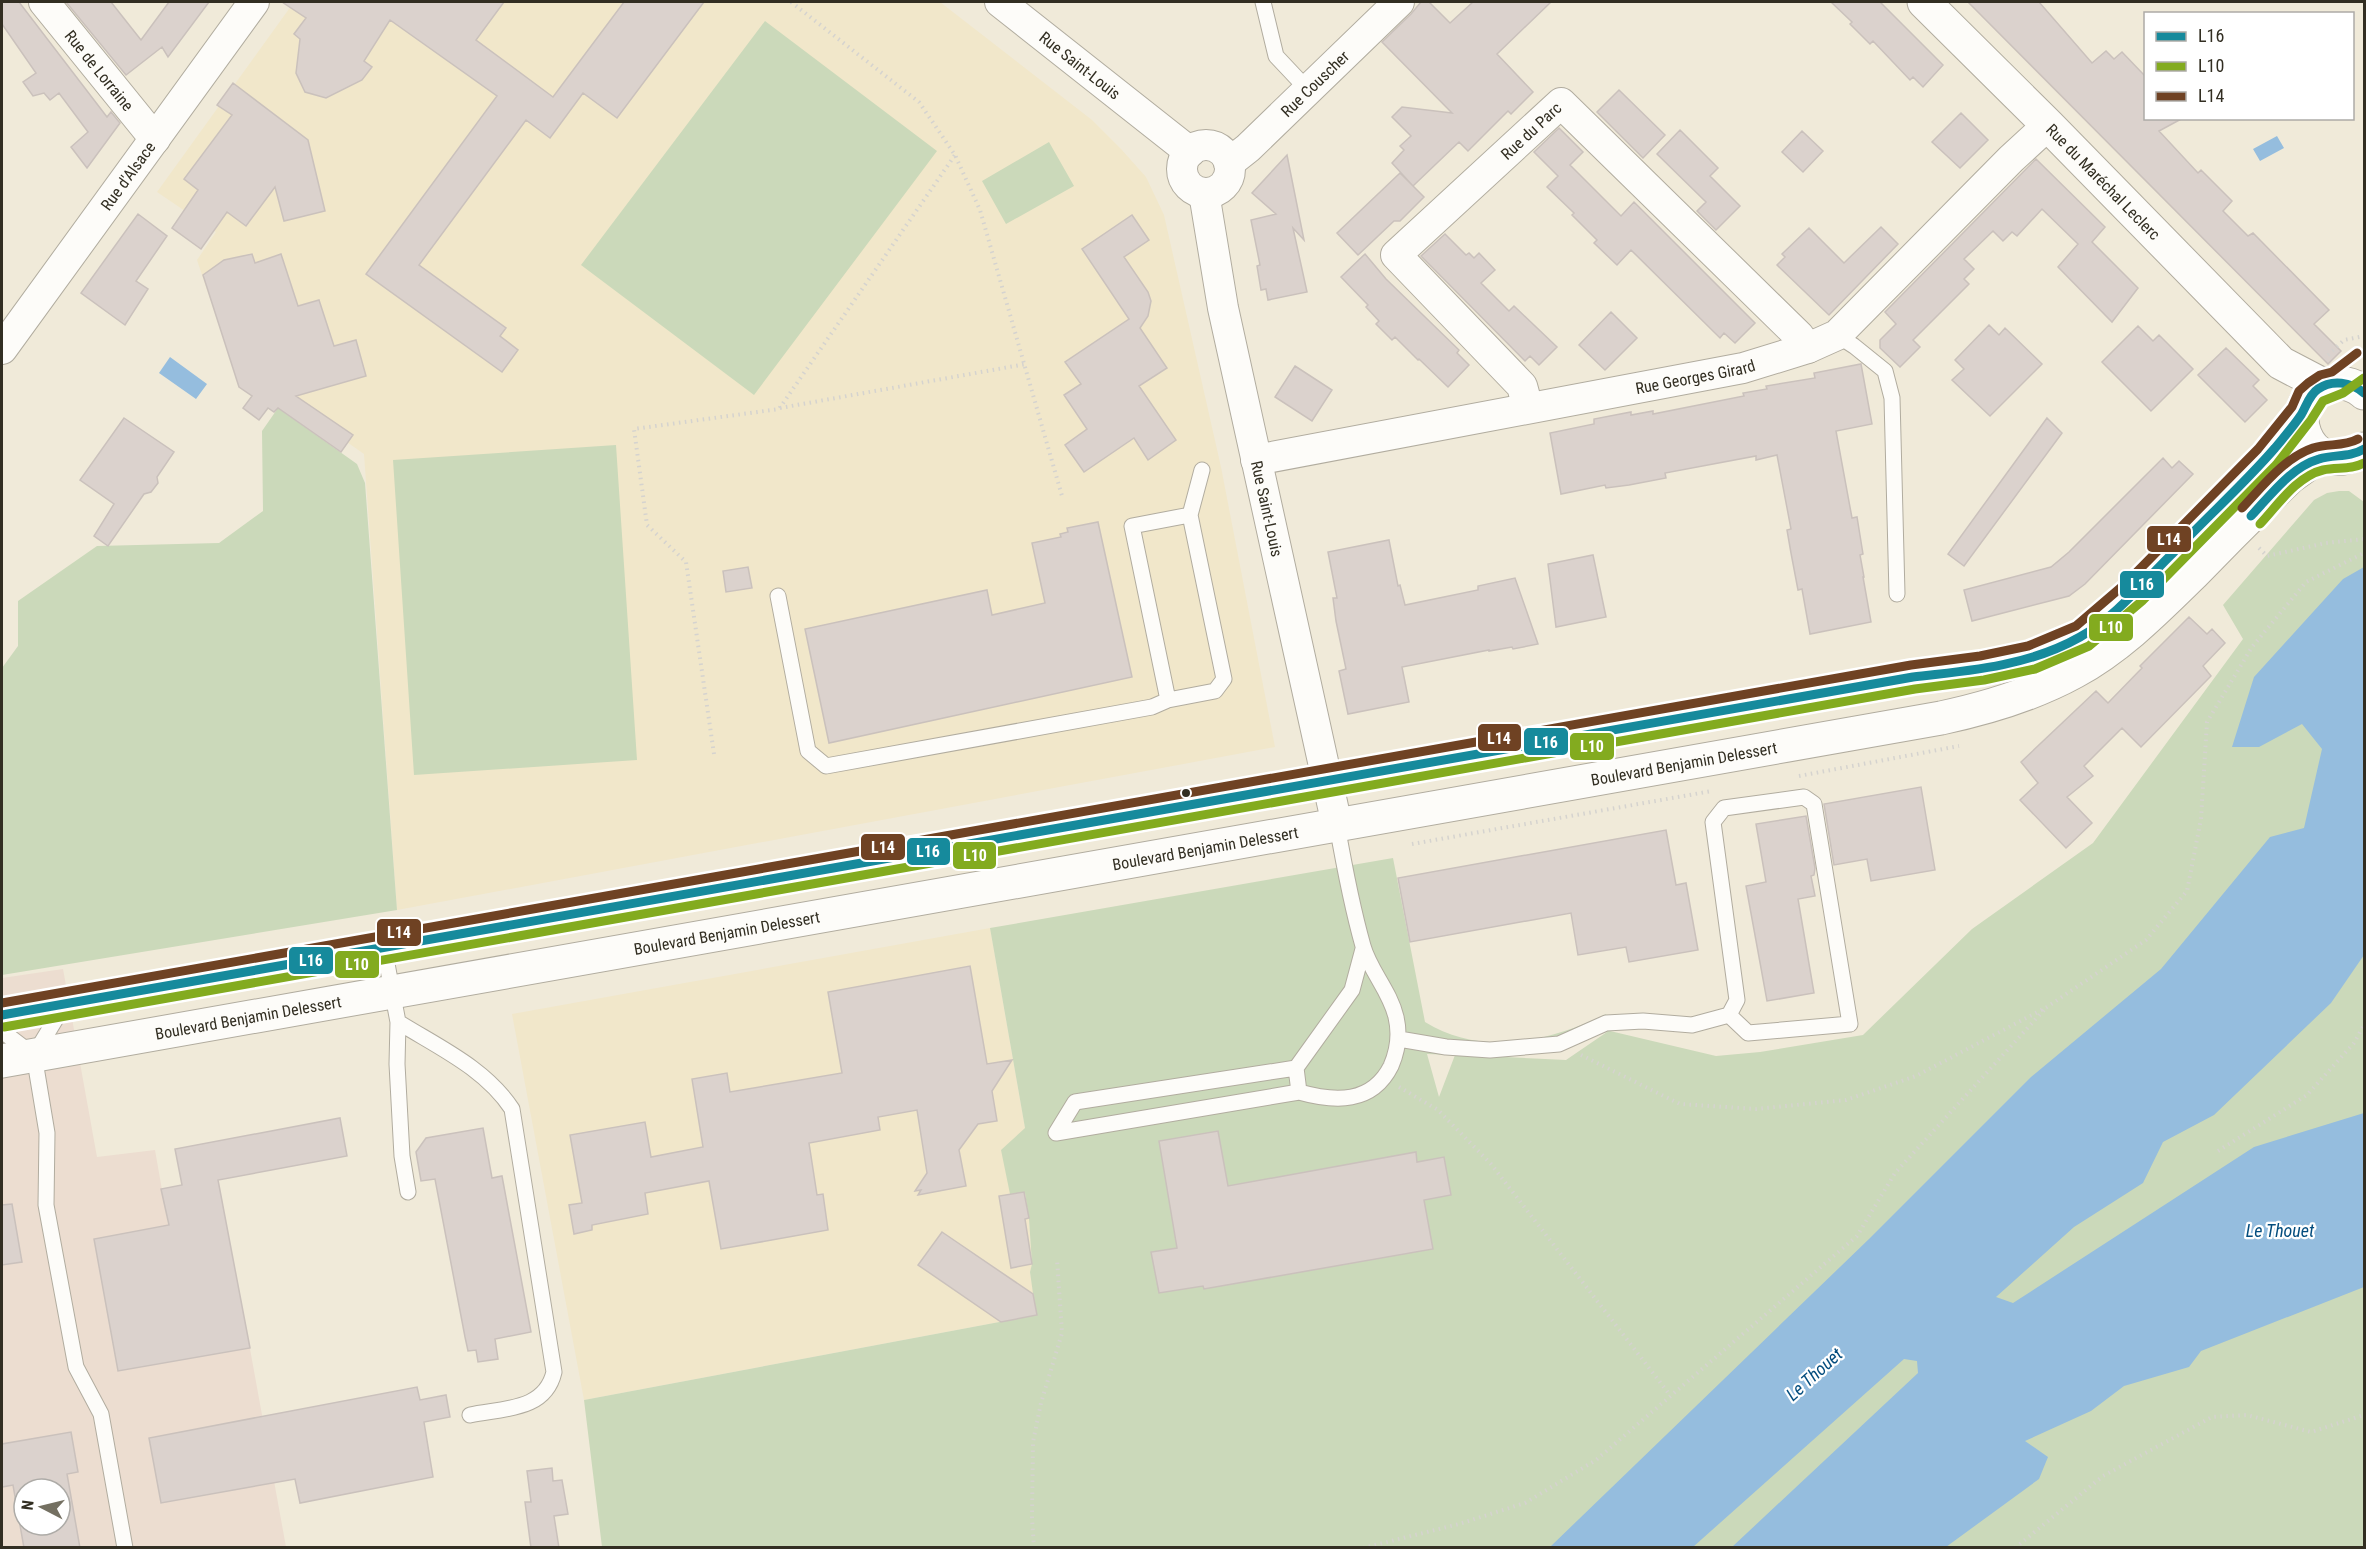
<svg xmlns="http://www.w3.org/2000/svg" width="2366" height="1549" viewBox="0 0 2366 1549" font-family="'Roboto Condensed',sans-serif">
  <style>
    .commercial { fill: #ecddd0; fill-rule: evenodd }
    .built { fill: #f1e7ca }
    .green { fill: #cbd9ba; fill-rule: evenodd }
    .water { fill: #95bdde }
    .building { fill: #dbd2cd; stroke: #cac1bc; stroke-width: 1.5; fill-rule: evenodd }
    .lines { fill: none; stroke-linecap: round; stroke-linejoin: round }
    .service-casing { stroke: #b1ac9f; stroke-width: 17 }
    .minor-casing { stroke: #b1ac9f; stroke-width: 32 }
    .tertiary-casing { stroke: #b1ac9f; stroke-width: 35 }
    .secondary-casing { stroke: #b1ac9f; stroke-width: 35 }
    .path { stroke: #d5d3cf; stroke-width: 4; stroke-dasharray: 1.5 4.5; stroke-linecap: butt }
    .service { stroke: #fdfcf9; stroke-width: 15 }
    .minor { stroke: #fdfcf9; stroke-width: 30 }
    .tertiary { stroke: #fdfcf9; stroke-width: 33 }
    .secondary { stroke: #fdfcf9; stroke-width: 33 }
    .bus-1-casing { stroke: #fff; stroke-width: 14 }
    .bus-2-casing { stroke: #fff; stroke-width: 14 }
    .bus-3-casing { stroke: #fff; stroke-width: 14 }
    .bus-1 { stroke: #168a9c; stroke-width: 9 }
    .bus-2 { stroke: #83ab1f; stroke-width: 9 }
    .bus-3 { stroke: #6f4223; stroke-width: 9 }
    .bus-dot { fill: #322e22; stroke: #fff; stroke-width: 2 }
    .labels { text-anchor: middle; dominant-baseline: central; stroke-width: 4.5; stroke-linejoin: round; paint-order: stroke }
    .street-label { font-size: 16px; fill: #322e22; stroke: #fff }
    .water-label { font-size: 18px; font-style: italic; fill: #044d7e; stroke: #fff }
    .line-badge { stroke: #fff; stroke-width: 2 }
    .badge-label { font-size: 16px; text-anchor: middle; font-weight: bold; fill: #fff }
  </style>
  <rect width="100%" height="100%" fill="#f0ead9"/>
  <path class="commercial" d="M63,969L97,1157L155,1150L168,1224L223,1215L250,1349L286,1547L2,1548V978ZM24,1489H60V1525H24Z"/>
  <path class="built" d="M294,2H940L1092,120L1121,149L1146,177L1164,215L1221,467L1275,747L397,910L364,454L231,361L197,260L216,232L157,192Z
    M990,928L1025,1128L1010,1194L1025,1193L1029,1219L1032,1265L1030,1272L1037,1315L584,1400L512,1014Z"/>
  <path class="green" d="M765,21L937,151L754,395L581,265Z
    M1049,142L1074,186L1006,224L982,181Z
    M278,408L357,464L365,483L397,910L2,975V668L18,646V601L97,546L219,543L263,511L262,431Z
    M616,445L637,760L414,775L393,460Z
    M2339,491H2349L2364,502V1547H602L584,1400L1036,1315L1030,1272L1032,1264L1029,1219L1025,1193L1010,1194L1001,1150L1025,1128L990,928L1393,858L1425,1022C1481,1057 1550,1042 1606,1014L1610,1031L1716,1056L1760,1052L1863,1035L1972,929L2093,843L2243,639L2223,605L2314,500L2327,493ZM1607,1032L1566,1060L1506,1057L1563,1046ZM1427,1054L1455,1055L1439,1097Z"/>
  <path class="water" d="M2277,136L2284,148L2260,161L2253,149Z
    M170,357L207,384L196,399L159,373Z
    M2364,567V955L2331,1003L2214,1115L2163,1142L2143,1183L2074,1227L1996,1297L2013,1303L2254,1147L2364,1113V1287L2201,1351L2189,1367L2124,1386L2091,1411L2025,1441L2048,1457L2039,1479L1946,1547H1732L1918,1373L1917,1361L1904,1359L1693,1547H1550L1869,1239L2031,1077L2161,969L2270,837L2304,828L2322,749L2302,724L2259,747H2232L2254,677L2343,579Z"/>
  <path class="building" d="M2,2H19L107,117L111,112L120,123L87,168L71,147L88,132L59,93L50,100L44,93L33,96L23,82L36,73L2,24Z
    M66,2H111L141,40L169,2H209L168,57L162,47L126,75Z
    M282,2H504L476,40L553,97L624,2H704L617,118L583,93L550,138L526,120L419,265L506,328L500,336L518,350L502,372L366,274L497,96L390,20L364,61L372,67L362,80L326,98L305,92L296,73L300,39L294,34L306,18Z
    M1421,2H1429L1450,23L1473,2H1551L1497,54L1533,92L1511,114L1508,111L1468,151L1459,142L1413,186L1392,163L1404,150L1400,146L1411,136L1392,117L1402,107L1452,113L1382,42L1411,14Z
    M1831,2H1880L1943,65L1923,87L1913,77L1910,80L1873,41L1870,44L1850,24L1852,22Z
    M1968,2H2039L2092,63L2106,51L2114,59L2122,52L2145,76V118H2183L2159,131L2198,173L2201,170L2232,201L2223,211L2248,236L2253,233L2329,310L2314,324L2341,351L2328,364Z
    M233,83L308,140L325,211L284,221L275,187L246,226L227,212L201,249L172,228L198,190L184,179L232,115L217,105Z
    M1619,90L1665,135L1643,158L1597,112Z
    M1961,113L1988,140L1960,168L1932,142Z
    M1559,128L1583,152L1570,165L1621,216L1634,202L1755,323L1735,343L1724,333L1720,338L1631,250L1617,265L1594,243L1597,240L1572,215L1574,213L1547,187L1558,176L1534,152Z
    M1680,130L1718,168L1710,176L1740,206L1716,230L1697,211L1706,202L1657,154Z
    M1802,131L1823,151L1803,172L1782,152Z
    M1287,155L1304,240L1293,228L1307,292L1268,300L1266,289L1261,290L1257,266L1260,265L1251,220L1276,214L1252,193Z
    M2036,159L2105,227L2092,242L2138,288L2112,322L2058,267L2078,244L2042,209L2017,236L2012,232L2003,241L1993,231L1964,259L1974,269L1964,279L1969,284L1913,340L1920,347L1900,367L1880,348V340L1896,324L1885,312Z
    M1400,173L1424,197L1400,221H1394L1358,255L1337,233Z
    M138,214L167,236L136,281L148,289L125,325L81,293Z
    M1132,215L1149,240L1124,257L1148,292L1151,301L1148,316L1140,328L1167,368L1139,386L1176,440L1148,460L1134,438L1084,472L1065,445L1087,429L1064,395L1081,384L1065,362L1129,319L1082,249Z
    M1881,227L1898,244L1829,315L1777,265L1785,257L1782,254L1809,228L1844,263Z
    M1445,234L1466,255L1469,253L1474,258L1479,253L1495,270L1481,283L1509,311L1514,306L1557,347L1539,365L1530,356L1525,361L1421,256Z
    M252,254L255,263L281,254L298,306L319,300L334,346L356,340L366,376L296,396L353,435L341,452L278,408L274,412L268,408L259,420L243,408L252,396L239,387L203,275L224,260Z
    M1365,254L1386,279L1459,350L1457,353L1469,365L1448,387L1419,359L1418,360L1395,337L1392,340L1376,324L1379,321L1366,307L1368,305L1341,277Z
    M1611,312L1637,338L1605,370L1579,345Z
    M1989,325L1999,335L2005,328L2042,364L1990,416L1952,380L1964,369L1955,360Z
    M2138,326L2153,341L2159,335L2193,369L2151,411L2102,362Z
    M2226,348L2259,380L2253,386L2267,400L2245,422L2198,375Z
    M1861,364L1872,424L1836,431L1852,518L1857,517L1863,554L1860,555L1864,577H1863L1871,622L1810,634L1802,589L1798,590L1791,553L1787,530L1791,529L1777,455L1756,460V456L1665,473L1666,478L1629,485L1606,488L1605,485L1561,494L1550,433L1594,424V419L1631,412V415L1653,411V414L1744,396L1743,393L1767,389L1766,386L1815,378L1814,373Z
    M1295,366L1332,390L1312,421L1275,397Z
    M124,418L174,452L157,477L158,483L151,492L144,494L108,546L94,536L114,504L80,480Z
    M2047,418L2062,433L1964,566L1948,554Z
    M2163,458L2172,468L2179,461L2193,474L2085,584L2069,596L1972,621L1964,590L2051,567L2069,552Z
    M1098,522L1132,677L829,743L805,629L987,590L992,615L1045,603L1032,543L1061,537L1060,534L1068,532L1067,528Z
    M1389,540L1398,586L1400,585L1405,605L1478,590V586L1515,578L1538,644L1513,649L1512,647L1489,651V650L1402,667L1409,702L1348,714L1339,671L1346,669L1336,621L1333,598H1337L1328,552Z
    M1593,555L1606,617L1556,627L1548,564Z
    M748,567L752,588L726,592L723,571Z
    M2189,617L2207,634L2212,629L2225,643L2203,666L2211,676L2141,747L2122,728L2084,766L2093,776L2067,797L2092,823L2066,848L2020,800L2038,783L2021,762L2096,691L2108,703L2142,668L2140,666Z
    M1921,787L1935,870L1871,881L1867,859L1834,865L1824,804Z
    M1806,816L1815,868L1814,875L1811,876L1815,896L1798,899L1814,993L1767,1001L1746,886L1766,882L1756,824Z
    M1666,830L1676,885L1686,883L1698,950L1629,962L1626,947L1578,955L1571,913L1410,942L1398,878Z
    M970,966L987,1064L1012,1060L992,1091L997,1121L978,1124L959,1150L966,1186L918,1195L921,1190L915,1191L927,1173L917,1110L878,1117L880,1130L809,1143L817,1195L823,1194L828,1230L721,1249L709,1181L645,1193L648,1214L592,1225V1230L574,1234L569,1205L582,1203L570,1135L645,1122L651,1157L703,1147L692,1079L727,1073L730,1092L842,1073L828,992Z
    M340,1118L347,1156L218,1180L250,1348L118,1371L94,1239L169,1225L161,1189L182,1185L175,1149Z
    M483,1128L492,1178L502,1176L531,1332L495,1339L498,1359L478,1362L476,1350L468,1351L465,1337L435,1179L421,1181L416,1152L426,1138Z
    M1218,1131L1228,1186L1416,1152L1417,1162L1444,1157L1451,1195L1424,1200L1433,1249L1204,1289L1203,1286L1159,1293L1151,1252L1177,1248L1159,1141Z
    M1024,1192L1029,1218L1025,1219L1032,1264L1011,1268L999,1196Z
    M12,1204L22,1262L2,1265V1205Z
    M942,1232L1033,1294L1037,1315L1001,1322L918,1265Z
    M417,1387L420,1400L446,1395L450,1417L424,1422L433,1477L300,1503L295,1479L161,1503L149,1438Z
    M71,1432L78,1472L67,1474L80,1548H24L13,1485L2,1487V1444ZM24,1489H60V1525H24Z
    M552,1468L553,1481L562,1480L568,1514L554,1516L559,1548H531L525,1502H531L527,1471Z"/>
  <g class="lines">
    <defs>
      <path id="service" d="M1263,2L1276,56L1308,90
        M1837,335L1854,346L1885,371L1892,398L1897,594
        M778,596L808,751L826,766L1152,707L1168,700L1215,691L1224,679L1190,515L1202,470
        M1168,700L1132,526L1190,515
        M1337,825C1344,865 1352,907 1363,946C1370,971 1390,991 1396,1017C1400,1034 1398,1050 1391,1066C1372,1104 1335,1102 1299,1092L1296,1068L1352,990L1363,949
        M384,948L398,1022L397,1064L402,1156L408,1192
        M63,1007L34,1055L47,1133L46,1205L76,1367L101,1414L125,1548
        M398,1022C438,1047 485,1068 512,1109L554,1372C545,1411 503,1408 470,1415
        M2,1031L32,1054
        M1399,1039L1446,1047L1490,1050L1559,1044L1606,1023L1643,1021L1692,1025L1729,1015L1737,1000L1713,822L1724,808L1804,797L1814,804L1850,1024L1748,1033L1729,1015
        M1296,1068L1075,1102L1056,1133L1299,1092"/>
      <g id="minor">
        <path id="s1" d="M44,2L155,139"/>
        <path id="s2" d="M1000,2L1190,152"/>
        <circle cx="1206" cy="169" r="24"/>
        <path id="s3" d="M1229,163L1248,148L1399,2"/>
        <path id="s4" d="M1204,193L1223,308L1337,825"/>
        <path id="s5" d="M2,349L254,2"/>
        <path id="s6" d="M1528,408L1522,386L1396,255L1561,103L1799,336L1808,348"/>
        <path id="s7" d="M1256,460L1743,368L1808,348L1837,335L2011,159L2048,125"/>
      </g>
      <g id="tertiary">
        <path id="s8" d="M1924,2L2048,125L2281,363L2325,386"/>
      </g>
      <g id="secondary">
        <path d="M2364,393C2357,386 2345,382 2334,383C2274,393 2307,488 2364,449"/>
        <path d="M2,1015L1913,677C1964,672 2018,667 2065,645C2111,623 2146,579 2181,543C2223,501 2266,460 2302,413"/>
        <path id="s9" d="M2,1061L1941,718C1988,708 2032,695 2074,672C2120,647 2156,610 2193,574C2225,541 2257,509 2290,477L2311,462L2327,457"/>
      </g>
    </defs>
    <use href="#service" class="service-casing"/>
    <use href="#minor" class="minor-casing"/>
    <use href="#tertiary" class="tertiary-casing"/>
    <use href="#secondary" class="secondary-casing"/>
    <path class="path" d="M791,2L919,102L955,155L980,210L1062,496
      M2328,355L2344,340L2364,336
      M780,408L1026,364
      M2259,548L2267,556L2326,543L2364,539
      M714,754L686,562L647,525L634,429L779,409L955,155
      M1799,776L1959,746
      M1412,844L1712,791
      M1581,1055L1680,1104L1756,1109L1846,1100L1916,1076L2047,1007L2146,940L2187,891L2201,819L2207,722L2252,647L2306,582L2364,553
      M1399,1087L1438,1110L1491,1164L1670,1395
      M2218,1151L2307,1095L2354,1043L2364,1025
      M1034,1548L1032,1518L1033,1442L1041,1403L1062,1333L1057,1259
      M1363,1548L1459,1524L1525,1503L1596,1460L1857,1236L1895,1173L2044,1010
      M2015,1548L2103,1476L2212,1417L2247,1415L2311,1432L2364,1415"/>
    <use href="#service" class="service"/>
    <use href="#minor" class="minor"/>
    <use href="#tertiary" class="tertiary"/>
    <use href="#secondary" class="secondary"/>
    <defs>
      <path id="bus-1" d="M2251,516C2270,496 2291,467 2319,459C2335,454 2349,458 2364,449
        M2,1015L1913,677C1969,671 2029,666 2080,637C2117,616 2144,581 2174,552C2207,517 2244,484 2275,448C2284,437 2293,427 2301,415C2306,407 2309,395 2318,389C2332,379 2351,382 2364,393"/>
      <path id="bus-2" d="M2260,524C2277,506 2297,476 2323,470C2338,467 2351,470 2364,463
        M4,1027L1915,689L1984,680L2035,669L2089,646L2142,601L2276,465L2311,420L2323,401L2343,393L2364,378"/>
      <path id="bus-3" d="M2242,508C2263,486 2284,458 2313,448C2329,443 2343,447 2358,439
        M2,1003L1911,665L1980,656L2028,646L2076,626L2125,584L2258,449L2292,407L2299,391L2308,383L2320,375L2332,372L2357,353"/>
    </defs>
    <use href="#bus-1" class="bus-1-casing"/>
    <use href="#bus-2" class="bus-2-casing"/>
    <use href="#bus-3" class="bus-3-casing"/>
    <use href="#bus-1" class="bus-1"/>
    <use href="#bus-2" class="bus-2"/>
    <use href="#bus-3" class="bus-3"/>
  </g>
  <circle class="bus-dot" cx="1186" cy="793" r="5"/>
  <g class="labels">
    <g class="street-label">
      <text stroke="none"><textPath href="#s2" startOffset="102">Rue Saint-Louis</textPath></text>
      <text stroke="none"><textPath href="#s1" startOffset="88">Rue de Lorraine</textPath></text>
      <text stroke="none"><textPath href="#s3" startOffset="117">Rue Couscher</textPath></text>
      <text stroke="none"><textPath href="#s6" startOffset="388">Rue du Parc</textPath></text>
      <text stroke="none"><textPath href="#s5" startOffset="214">Rue d'Alsace</textPath></text>
      <text stroke="none"><textPath href="#s8" startOffset="254">Rue du Maréchal Leclerc</textPath></text>
      <text stroke="none"><textPath href="#s7" startOffset="447">Rue Georges Girard</textPath></text>
      <text stroke="none"><textPath href="#s4" startOffset="322">Rue Saint-Louis</textPath></text>
      <text stroke="none"><textPath href="#s9" startOffset="1708">Boulevard Benjamin Delessert</textPath></text>
      <text stroke="none"><textPath href="#s9" startOffset="1222">Boulevard Benjamin Delessert</textPath></text>
      <text stroke="none"><textPath href="#s9" startOffset="736">Boulevard Benjamin Delessert</textPath></text>
      <text stroke="none"><textPath href="#s9" startOffset="250">Boulevard Benjamin Delessert</textPath></text>
    </g>
    <g class="water-label">
      <text x="2280" y="1230">Le Thouet</text>
      <text transform="translate(1814 1374) rotate(-42)">Le Thouet</text>
    </g>
  </g>
  <g class="line-badge">
    <rect x="2146" y="525" width="46" height="28" rx="6" fill="#6f4223"/>
    <rect x="2119" y="570" width="46" height="29" rx="6" fill="#168a9c"/>
    <rect x="2088" y="613" width="46" height="29" rx="6" fill="#83ab1f"/>
    <rect x="1477" y="723" width="45" height="29" rx="6" fill="#6f4223"/>
    <rect x="1523" y="727" width="46" height="29" rx="6" fill="#168a9c"/>
    <rect x="1569" y="732" width="46" height="29" rx="6" fill="#83ab1f"/>
    <rect x="860" y="833" width="46" height="28" rx="6" fill="#6f4223"/>
    <rect x="906" y="837" width="45" height="29" rx="6" fill="#168a9c"/>
    <rect x="952" y="841" width="45" height="29" rx="6" fill="#83ab1f"/>
    <rect x="376" y="918" width="46" height="29" rx="6" fill="#6f4223"/>
    <rect x="288" y="946" width="46" height="29" rx="6" fill="#168a9c"/>
    <rect x="334" y="950" width="46" height="29" rx="6" fill="#83ab1f"/>
  </g>
  <g class="badge-label">
    <text x="2169" y="545">L14</text>
    <text x="2142" y="590">L16</text>
    <text x="2111" y="633">L10</text>
    <text x="1499" y="744">L14</text>
    <text x="1546" y="748">L16</text>
    <text x="1592" y="752">L10</text>
    <text x="883" y="853">L14</text>
    <text x="928" y="857">L16</text>
    <text x="975" y="861">L10</text>
    <text x="399" y="938">L14</text>
    <text x="311" y="966">L16</text>
    <text x="357" y="970">L10</text>
  </g>
  <rect width="2366" height="1549" fill="none" stroke="#322e22" stroke-width="6"/>
  <rect x="2144" y="12" width="210" height="108" fill="#ffffff" stroke="#adaba7" stroke-width="1.5"/>
  <rect x="2156" y="32" width="30" height="9" fill="#168a9c" stroke="#adaba7" stroke-width="1.5"/>
  <text x="2198" y="42" font-size="18" fill="#322e22">L16</text>
  <rect x="2156" y="62" width="30" height="9" fill="#83ab1f" stroke="#adaba7" stroke-width="1.5"/>
  <text x="2198" y="72" font-size="18" fill="#322e22">L10</text>
  <rect x="2156" y="92" width="30" height="9" fill="#6f4223" stroke="#adaba7" stroke-width="1.5"/>
  <text x="2198" y="102" font-size="18" fill="#322e22">L14</text>
  <g transform="translate(42 1507) rotate(277)"><circle r="28" fill="#ffffff" stroke="#adaba7" stroke-width="1.5"/>
  <path d="M0-4.5L10 22L0 15L-10 22Z" fill="#747062"/>
  <text y="-9" font-size="16" font-weight="bold" text-anchor="middle" fill="#322e22">N</text>
  </g>
</svg>
